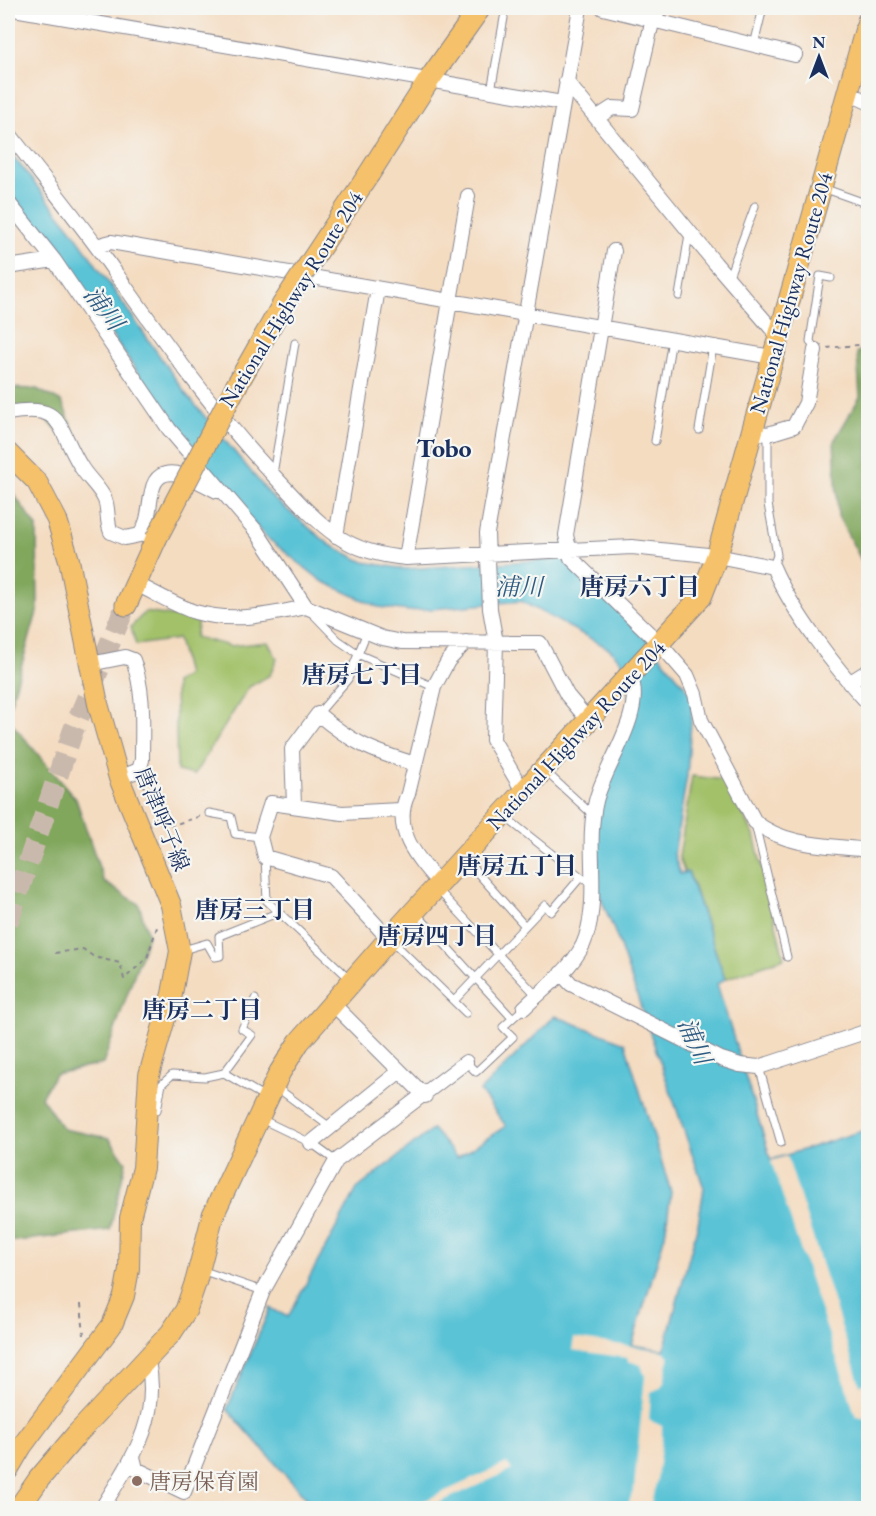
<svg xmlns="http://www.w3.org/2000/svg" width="876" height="1516" viewBox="0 0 876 1516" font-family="'EB Garamond','Noto Serif JP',serif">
<rect width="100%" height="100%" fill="#f6f6f2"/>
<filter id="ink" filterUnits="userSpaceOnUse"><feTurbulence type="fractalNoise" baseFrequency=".0167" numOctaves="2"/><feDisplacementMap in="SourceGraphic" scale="12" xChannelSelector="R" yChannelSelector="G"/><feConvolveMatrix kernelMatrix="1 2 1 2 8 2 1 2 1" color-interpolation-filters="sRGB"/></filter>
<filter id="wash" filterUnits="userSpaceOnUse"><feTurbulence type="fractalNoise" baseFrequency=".008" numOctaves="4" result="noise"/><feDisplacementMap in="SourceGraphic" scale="24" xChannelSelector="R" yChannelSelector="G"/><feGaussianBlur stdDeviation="1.35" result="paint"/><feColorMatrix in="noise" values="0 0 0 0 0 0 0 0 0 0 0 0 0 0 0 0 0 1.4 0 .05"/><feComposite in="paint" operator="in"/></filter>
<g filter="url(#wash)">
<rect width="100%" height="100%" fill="#f4dcc1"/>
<path fill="#a2c169" stroke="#5e7864" stroke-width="1.5" d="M145,612L198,620L195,637L230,646L268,642L277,659L270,675L249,687L194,775L177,771L175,683L187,675L178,639L136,645L131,627Z
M692,776L725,780L754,835L784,958L725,979L689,873L685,874L679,857Z"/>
<path fill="#81a75d" stroke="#4e6b5e" stroke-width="1.5" d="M868,348V573L838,516L834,441L860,397L857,352Z
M8,388L37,389L62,402L75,434L62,435L42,415L8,412Z
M8,486L37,527L38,609L8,712Z
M8,719L76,799L104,882L139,904L148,935L103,1064L55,1074L41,1097L63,1129L109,1138L126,1162L110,1230L8,1242Z"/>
<path fill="#5ac3d6" stroke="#3a799a" stroke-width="1.5" d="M8,150L72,230L186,394L273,498L330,545L364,562L405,569L564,559L645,637L693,696L687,776L674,854L680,874L688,872L725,979L717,984L771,1160L868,1129V1508H315L227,1409L270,1308L288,1317L357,1189L433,1129L457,1158L506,1126L480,1091L555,1016L625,1043L671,1192L665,1235L632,1345L664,1350L698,1224L704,1188L616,935L598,891L597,801L632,720L628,669L610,649L521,601L409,611L378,607L322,581L266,537L210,477L57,256L8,191Z"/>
<path fill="#f4dcc1" d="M787,1156L860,1385L868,1383V1419L856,1417L771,1161Z
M574,1338L664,1351L669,1358L664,1382L660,1388L651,1392L649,1420L662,1426V1438L657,1479L650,1508H627L634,1488L645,1376L641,1365L628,1361V1358L572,1350Z
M507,1463L512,1470L427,1508H378L415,1505Z"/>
</g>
<g filter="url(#ink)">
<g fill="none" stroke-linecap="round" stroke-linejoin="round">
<path stroke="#c9b9ad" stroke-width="21" stroke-dasharray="21 10" stroke-linecap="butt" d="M8,922L73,731L126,605"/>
<defs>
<path id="service" d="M754,45L763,8
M491,91L504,18
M823,188L868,204
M728,279L755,206
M679,296L689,234
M815,350L810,341L820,276L831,278
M699,430L713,346
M768,434V504L777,555L773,567
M655,441L672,339
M273,474L295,343
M312,613L338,640L360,655L434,687
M318,714L348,679L367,632
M545,771L594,816
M209,813L231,817L235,834L260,837
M504,816L585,880
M755,824L787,957
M265,857L267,901L351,980
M465,859L525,926
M440,889L441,893L537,996
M416,913L512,1018
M391,940L466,1013
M183,950L207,943L215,957L220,956L219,936L277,913
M255,999L242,1029L252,1035L224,1073L265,1097
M454,1001L545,905L551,912L580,878
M466,1062L476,1072L513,1037L503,1027L524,1008
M759,1067L781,1143
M276,1087L330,1127
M149,1112L157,1110L162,1084L172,1075L205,1077L224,1073
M261,1119L311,1143L336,1161
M201,1270L263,1291"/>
<path id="minor" d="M8,8L562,103
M603,8L795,55
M566,81L715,263L778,336
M848,93L868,102
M598,117L612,108L632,109L651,27L659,8
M8,132C40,174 74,215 105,258C159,334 211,409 275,477C294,497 314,520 337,536C358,550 381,556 406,558L632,547L717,556L773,567C792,611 835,668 868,703
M8,202L54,260L169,429L257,532L306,607C269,615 233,623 195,612C175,605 155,593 136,584
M96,246L111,242L772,357
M614,251L566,535L571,558L660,644L687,675L695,694L701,720L755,822C787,847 829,845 868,850
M8,267L54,260
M8,413C64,403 56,425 80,465C86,477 100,487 105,500C109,510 106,521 111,532L125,538L140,535C150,520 148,508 152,491C159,456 199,482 217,491
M751,432L768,434L794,426L806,403L815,350
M336,536L378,289
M406,558L468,196
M306,607L382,638L402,642L540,643L567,695L589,721
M90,664L125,657L133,660C145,693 142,726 142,760L139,770L119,778
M849,683L868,671
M523,791L493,740L496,643L490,609L487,533L580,8
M294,805L292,749L318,714C352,743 372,751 415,764
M439,883C417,858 391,829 408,794L434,687L448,661L466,642
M389,939L331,876L265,857L260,837L271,803L342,813L400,810
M561,973L571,984L721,1059L740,1065L759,1067L868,1031
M333,1004L425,1096
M524,1008C545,987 577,966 586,937C600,893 585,845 596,801C604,766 647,711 630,676
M311,1143L400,1071
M133,1457L136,1469L184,1492L263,1291L336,1161L466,1062
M102,1508C131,1460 161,1421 148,1361"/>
<path id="primary" d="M8,453L37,482L57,520L69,560L98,704L119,778L171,905L180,951L172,994L149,1075L143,1168L130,1218L129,1269L124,1296L112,1325L22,1446L8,1470"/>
<path id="trunk" d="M369,174L429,80L480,8
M126,605L156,539
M19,1508L39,1479L77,1434L171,1333L186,1310L196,1281L213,1215L280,1072L299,1042L389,939L701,597L717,556L868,21"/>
</defs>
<use href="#service" stroke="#888690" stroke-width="9"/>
<use href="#minor" stroke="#888690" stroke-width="16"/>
<use href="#primary" stroke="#888690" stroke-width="22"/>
<use href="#trunk" stroke="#888690" stroke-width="23"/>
<path stroke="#888690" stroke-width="2" stroke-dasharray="4.5 4.5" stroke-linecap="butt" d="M827,348L868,344
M143,783L157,822L173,825L201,816
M55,953L83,949L94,957L120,963L124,979L147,958L158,924
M81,1304L84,1335"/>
<use href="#service" stroke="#fff" stroke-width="7"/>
<use href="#minor" stroke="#fff" stroke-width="14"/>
<use href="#primary" stroke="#f5c16b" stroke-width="20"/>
<use href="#trunk" stroke="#f5c16b" stroke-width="21"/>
<defs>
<path id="trunk-bridge" d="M156,539L234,390L283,304L369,174"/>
</defs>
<use href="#trunk-bridge" stroke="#888690" stroke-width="23" stroke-linecap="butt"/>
<use href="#trunk-bridge" stroke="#f5c16b" stroke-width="21"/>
</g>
</g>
<circle fill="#8d6e63" stroke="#f6f6f2" stroke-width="2" cx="137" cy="1481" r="6"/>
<g text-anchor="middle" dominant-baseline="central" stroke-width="4.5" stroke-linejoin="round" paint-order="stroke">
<g font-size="22" fill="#1b2f5e" stroke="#f6f6f2">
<text transform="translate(791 293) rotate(-74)">National Highway Route 204</text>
<text transform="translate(291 299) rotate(-58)">National Highway Route 204</text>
<text transform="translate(576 735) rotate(-47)">National Highway Route 204</text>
<text transform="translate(162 819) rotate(68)">唐津呼子線</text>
</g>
<g font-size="22" fill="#785e54" stroke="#f6f6f2" text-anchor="start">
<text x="149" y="1481">唐房保育園</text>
</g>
<g font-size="24" font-style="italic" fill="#2e5b82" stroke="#f6f6f2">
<text transform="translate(104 308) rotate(53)">浦川</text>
<text x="519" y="586">浦川</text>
<text transform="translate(695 1041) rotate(66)">浦川</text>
</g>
<g font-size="24" font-weight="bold" fill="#1b2f5e" stroke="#f6f6f2">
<text x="640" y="586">唐房六丁目</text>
<text x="362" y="674">唐房七丁目</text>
<text x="517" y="865">唐房五丁目</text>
<text x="255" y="909">唐房三丁目</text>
<text x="437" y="935">唐房四丁目</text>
<text x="202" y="1009">唐房二丁目</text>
</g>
<g font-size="26" font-weight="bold" fill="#1b2f5e" stroke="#f6f6f2">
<text x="444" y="448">Tobo</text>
</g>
</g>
<rect width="876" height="1516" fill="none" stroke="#f6f6f2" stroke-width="30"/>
<g transform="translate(819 57)" stroke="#f6f6f2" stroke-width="4.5" paint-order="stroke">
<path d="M0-4.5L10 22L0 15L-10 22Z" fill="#1b2f5e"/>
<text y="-9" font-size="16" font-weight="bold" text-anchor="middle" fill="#1b2f5e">N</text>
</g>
</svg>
